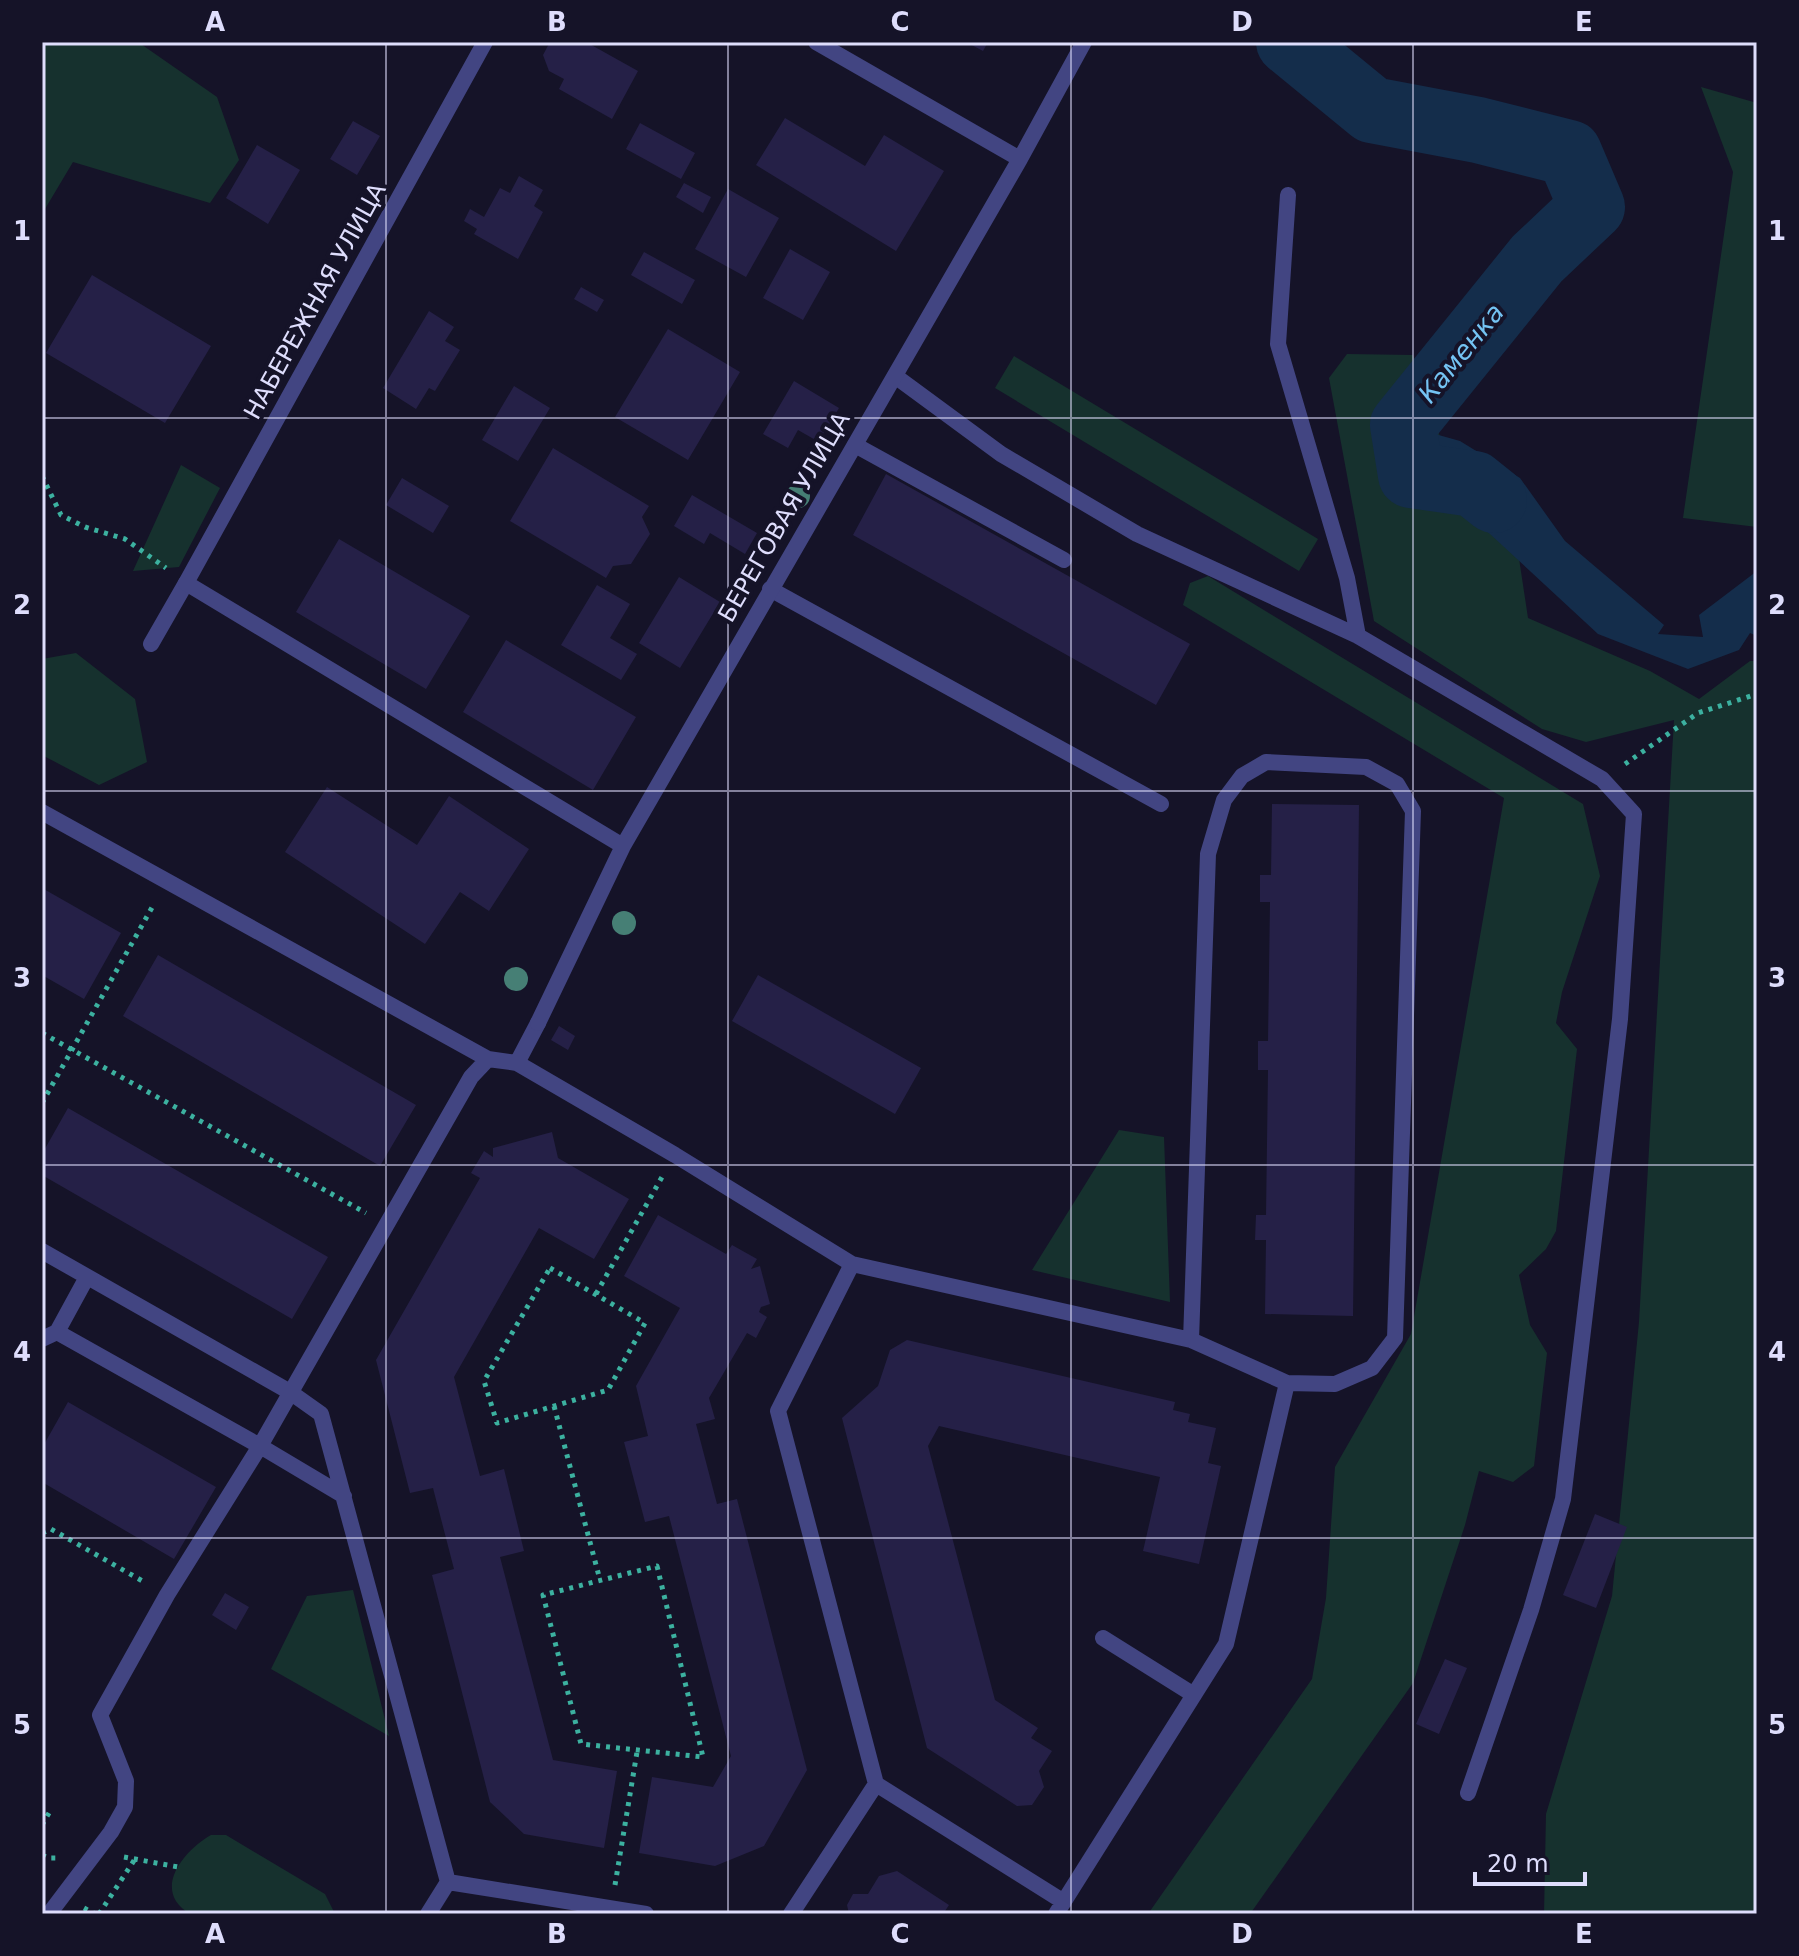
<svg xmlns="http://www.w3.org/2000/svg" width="1799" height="1956" viewBox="0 0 1799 1956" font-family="'DejaVu Sans',sans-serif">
<rect width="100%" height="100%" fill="#151328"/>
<path fill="#16312e" d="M42,42H138L217,97L239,160L210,203L73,162L42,214Z
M1701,87L1757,103V527L1683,518L1733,172Z
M1347,354L1413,355L1448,461L1515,532L1528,618L1650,671L1699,699L1750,661H1757V1914H1544L1546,1814L1612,1596L1639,1322L1674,720L1586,742L1542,729L1374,621L1329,378Z
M1014,356L1318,539L1299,571L995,388Z
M181,465L220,488L179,567L133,571Z
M1208,576L1583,804L1600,876L1562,992L1556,1023L1577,1049L1556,1231L1546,1249L1519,1275L1530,1325L1547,1353L1534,1466L1513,1482L1479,1471L1465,1525L1413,1683L1250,1914H1148L1312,1679L1326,1598L1335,1467L1411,1334L1504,798L1183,605L1190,583Z
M76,653L135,699L147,762L99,785L42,755V659Z
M1119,1130L1164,1137L1170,1302L1032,1270Z
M353,1590L389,1736L271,1669L307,1596Z
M211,1835H226L325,1894L335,1914H190C151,1891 183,1851 211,1835Z"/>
<path fill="#142d4b" d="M1403,425L1460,441L1520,478L1565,541L1664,625L1658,634L1703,637L1699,615L1757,571V636L1750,633L1739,650L1688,669L1598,634L1490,534L1411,475Z"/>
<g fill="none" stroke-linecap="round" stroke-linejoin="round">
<path stroke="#142d4b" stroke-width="66" d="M1289,42L1372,110L1478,130L1569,153L1592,207L1537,259L1403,425L1411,475L1474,484L1494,500"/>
</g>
<path fill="#252047" d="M550,42H586L638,71L612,119L559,89L564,79L549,71L543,55Z
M966,42H988L983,51Z
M785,118L865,166L884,135L944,171L896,251L756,165Z
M353,121L380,136L357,175L330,159Z
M640,123L695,153L681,179L626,149Z
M257,145L300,170L268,224L226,198Z
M519,176L543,190L534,206L543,212L518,259L474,234L477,229L464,221L470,209L484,217L500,188L510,193Z
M684,183L711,197L703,213L676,197Z
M728,189L779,218L746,277L695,249Z
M790,249L830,272L803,320L763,298Z
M644,252L695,280L682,304L631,275Z
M92,275L211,346L165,423L46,353Z
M581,287L604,300L597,312L574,299Z
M429,311L454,327L445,341L460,350L435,391L429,388L416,409L383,388Z
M668,329L740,372L688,460L615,417Z
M794,381L839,408L819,442L798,430L788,448L763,434Z
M514,386L550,408L518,461L482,440Z
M553,448L649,506L642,517L650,534L631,564L613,566L606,578L510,521Z
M886,474L1190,644L1156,705L853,535Z
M402,478L449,506L433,533L386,505Z
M692,495L757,533L745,554L710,533L704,544L674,526Z
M339,539L470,616L426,689L296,612Z
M679,577L720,602L680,668L639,643Z
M597,585L630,604L610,638L637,654L621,680L561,645Z
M506,640L636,717L593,790L463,712Z
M327,787L417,845L449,796L529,849L489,911L460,892L425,944L285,852Z
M1272,804L1359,805L1353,1316L1265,1314L1266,1240H1255L1256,1215H1266L1268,1070H1258V1041H1268L1270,902H1260V875H1271Z
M42,888L121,933L84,999L42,975Z
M158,955L416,1105L380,1166L123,1016Z
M758,975L921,1068L895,1114L732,1021Z
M559,1026L575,1036L568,1050L551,1040Z
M68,1108L328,1257L292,1319L42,1175V1154Z
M552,1132L558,1158L629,1199L594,1259L539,1228L454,1377L480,1476L504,1469L524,1551L500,1557L553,1760L617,1771L604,1848L524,1834L490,1802L432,1575L454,1569L433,1488L410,1493L376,1360L480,1178L471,1173L484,1151L493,1157V1148Z
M658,1215L726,1254L732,1245L757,1259L751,1269L760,1266L770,1304L761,1307L759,1312L767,1317L756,1338L747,1333L709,1398L715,1419L696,1424L717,1504L737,1499L807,1770L764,1846L715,1866L639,1853L652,1777L713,1787L731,1756L669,1516L645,1522L624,1442L648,1436L636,1386L680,1308L624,1276Z
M907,1340L1175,1402L1173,1410L1190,1414L1188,1422L1216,1428L1208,1463L1221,1466L1199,1564L1143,1551L1160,1477L939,1426L928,1446L995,1700L1038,1728L1031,1738L1052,1751L1039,1771L1044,1787L1032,1805L1017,1806L927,1748L842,1418L878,1386L890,1350Z
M68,1402L216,1487L174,1559L42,1482V1448Z
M1595,1514L1627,1527L1596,1608L1563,1595Z
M225,1593L249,1607L236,1630L212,1615Z
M1445,1659L1467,1668L1439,1734L1416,1724Z
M897,1871L949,1905L943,1914H849L847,1905L853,1894H868L879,1876Z"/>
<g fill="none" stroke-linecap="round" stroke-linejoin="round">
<path stroke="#3cb1a0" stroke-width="5" stroke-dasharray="4 6" stroke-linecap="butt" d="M42,476L61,515L85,527L125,539L166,568
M1625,764L1698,713L1757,694
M42,1033L366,1213
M42,1103L154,904
M550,1268L645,1323L608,1390L497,1423L484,1381Z
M596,1294L662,1177
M554,1406L600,1580
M42,1533L51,1529L146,1583
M657,1566L703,1757L581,1744L543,1595Z
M42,1825L49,1813
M42,1855L48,1858H58
M124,1857L178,1867
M615,1885L637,1752
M84,1908L95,1914
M99,1914L135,1859"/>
<path stroke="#424582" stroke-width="16" d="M1288,195L1278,344L1347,578L1358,636
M895,376L1001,454L1137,534L1358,636L1602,779L1634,814L1620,1019L1563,1499L1531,1610L1468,1793
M855,445L1064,560
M770,589L1161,804
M151,644L186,583
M42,812L488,1059
M517,1063L538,1023
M42,1251L290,1392L321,1414L448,1882L428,1914
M852,1264L778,1411L876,1784L1064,1902
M57,1332L87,1277
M42,1339L57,1332L260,1446L471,1077L488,1059L517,1063L675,1155L852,1264L1191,1340L1287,1383L1226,1644L1056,1914
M1191,1340L1208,854L1224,800L1242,776L1266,762L1366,767L1397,784L1413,811L1395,1338L1372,1368L1335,1384L1287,1383
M1103,1638L1194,1695
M448,1882L646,1914
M49,1914L111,1832L125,1807L126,1781L100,1715L167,1595L260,1446L344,1496
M791,1914L876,1784"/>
<path stroke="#424582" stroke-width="16" d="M485,42L186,583L623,846
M816,42L1020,159
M538,1023L623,846L1020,159L1084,42"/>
</g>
<g fill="#467f75">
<circle cx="798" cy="496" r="12"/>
<circle cx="624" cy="923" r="12"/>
<circle cx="516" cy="979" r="12"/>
</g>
<path fill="none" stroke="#deddfc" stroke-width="2" stroke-opacity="0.55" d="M386,42V1914M728,42V1914M1071,42V1914M1413,42V1914M42,418H1757M42,791H1757M42,1165H1757M42,1538H1757"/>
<g text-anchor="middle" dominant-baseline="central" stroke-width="8" stroke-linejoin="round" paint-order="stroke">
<g font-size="24" fill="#deddfc" stroke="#151328">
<text transform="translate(315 301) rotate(-61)">НАБЕРЕЖНАЯ УЛИЦА</text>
<text transform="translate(784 517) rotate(-60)">БЕРЕГОВАЯ УЛИЦА</text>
</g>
<g font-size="26" font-style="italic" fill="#74c3f3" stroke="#151328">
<text transform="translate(1461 353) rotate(-51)">Каменка</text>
</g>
</g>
<rect width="1799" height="1956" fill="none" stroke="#151328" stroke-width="88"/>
<path d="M1475 1872v12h110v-12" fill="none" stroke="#deddfc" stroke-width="4"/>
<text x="1487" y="1872" font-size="24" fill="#deddfc" stroke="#151328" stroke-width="6" paint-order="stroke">20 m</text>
<rect x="44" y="44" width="1711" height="1868" fill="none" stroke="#deddfc" stroke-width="3"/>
<g font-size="26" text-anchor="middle" font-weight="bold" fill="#deddfc">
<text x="215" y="31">A</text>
<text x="557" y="31">B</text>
<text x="900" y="31">C</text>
<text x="1242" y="31">D</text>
<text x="1584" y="31">E</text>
<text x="22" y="240">1</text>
<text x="1777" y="240">1</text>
<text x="22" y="614">2</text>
<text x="1777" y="614">2</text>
<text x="22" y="987">3</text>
<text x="1777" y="987">3</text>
<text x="22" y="1361">4</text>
<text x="1777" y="1361">4</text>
<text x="22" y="1734">5</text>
<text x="1777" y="1734">5</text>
<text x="215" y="1943">A</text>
<text x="557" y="1943">B</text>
<text x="900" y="1943">C</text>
<text x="1242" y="1943">D</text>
<text x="1584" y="1943">E</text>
</g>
</svg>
